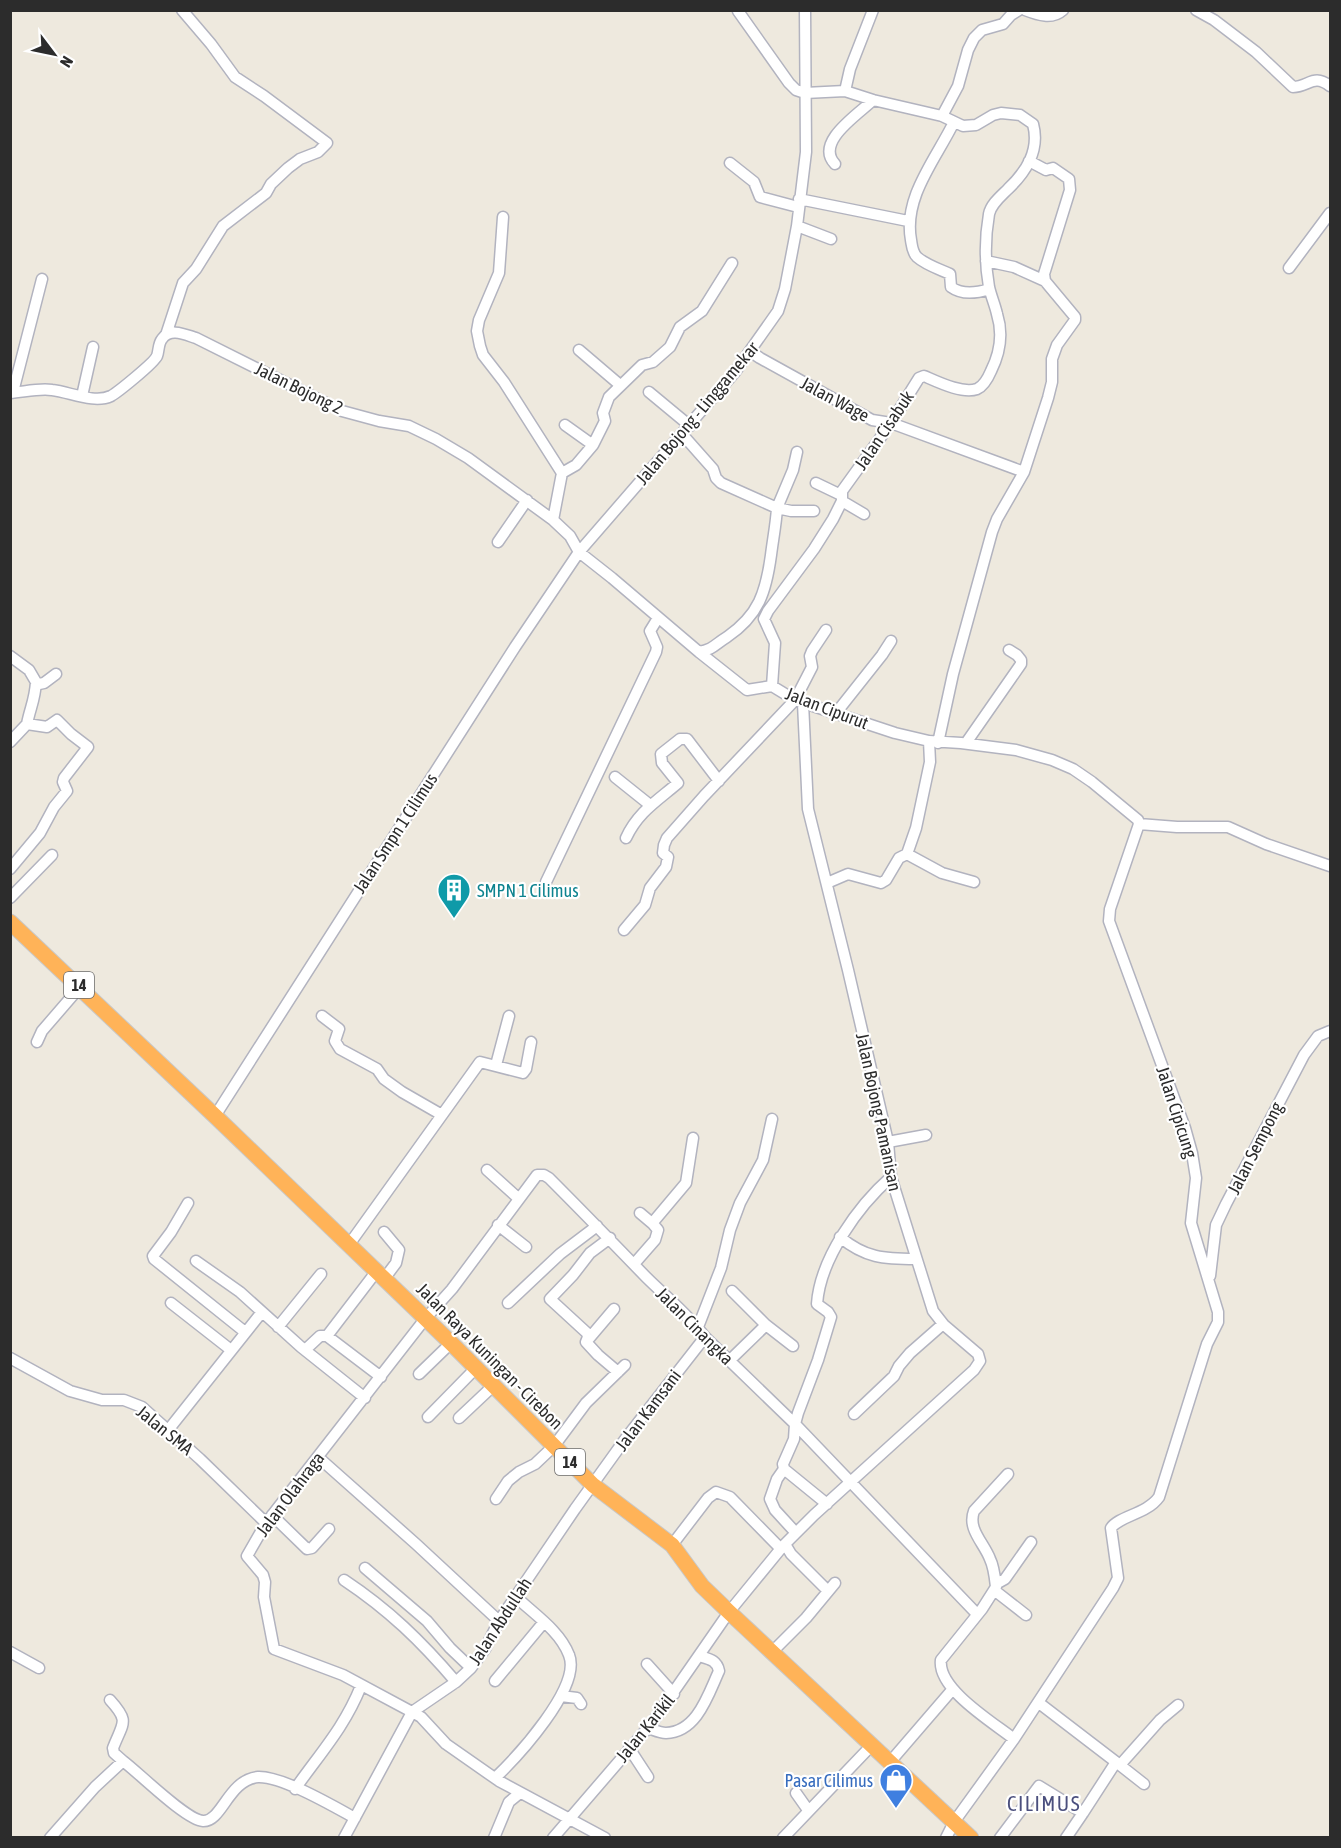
<svg xmlns="http://www.w3.org/2000/svg" width="1341" height="1848" viewBox="0 0 1341 1848" font-family="'Asap Condensed',sans-serif">
<rect width="100%" height="100%" fill="#eee9de"/>
<g fill="none" stroke-linecap="round" stroke-linejoin="round">
<defs>
<path id="minor" d="M1025,10C1038,15 1052,20 1063,10
M1196,10L1214,20L1256,52L1293,87C1309,87 1313,73 1330,86
M738,11L789,83L796,90L805,93L845,91L873,100L942,116L963,126L976,125L993,115L1001,113L1020,115L1033,124C1040,150 1027,171 1008,189C1001,196 991,204 989,214C985,237 985,264 989,287C991,296 995,305 997,314C1003,333 1000,353 991,371C988,378 984,386 977,389C962,394 938,382 924,376L919,378L891,423L842,491V501L833,519L814,549L768,611L764,619L775,643L772,686
M845,91L850,69L873,10
M942,116L958,86L968,50L974,38L982,30L1003,24L1011,15L1019,10
M954,122C936,159 903,197 911,240C912,246 912,252 917,257C926,265 939,269 950,274L951,287C962,295 977,293 989,289
M730,163L754,182L760,197L798,207
M835,164C814,142 859,114 873,100
M799,199L908,221
M503,217L499,273L479,320L477,331L480,346L483,355L504,382L562,473
M797,226L831,239
M986,261L1014,267L1045,281
M1289,268L1330,213
M166,335L183,283L196,269L223,226L266,193L271,184L288,168L300,159L318,152L327,143L264,96L235,77L211,44L182,10
M579,350L620,385
M751,352L760,358L872,420L891,423L1024,472
M13,392L42,279
M649,392L690,426
M10,393C24,392 39,388 52,390C70,392 94,404 111,396C118,392 154,363 157,356C159,351 158,344 162,339C170,327 186,335 196,338L342,411L379,421L409,426L436,439L468,458L553,520L570,536L579,552L612,578L699,652L747,690L772,686L795,700L895,733L929,741L961,743L1016,750L1052,760L1073,769L1092,782L1138,820L1139,824L1110,909L1109,921L1185,1128L1192,1153L1196,1178L1191,1223L1218,1312V1322L1207,1344L1159,1497C1147,1514 1119,1516 1111,1528L1118,1578L1113,1588L1014,1739L954,1822L946,1838
M82,396L93,347
M682,434L713,469L716,478L721,483L777,508C776,524 773,539 771,555C766,592 759,615 727,637C714,645 714,649 699,652
M593,445L605,421L603,413L609,397L642,365L653,362L670,347L680,327L702,311L732,263
M797,452L793,470L777,508L791,511H814
M816,483L841,495
M842,501L864,514
M553,520L562,473L576,465L593,445L565,425
M498,542L527,500
M10,656L29,670L36,682L39,684L44,683L56,674
M836,713L882,655L891,641
M27,724C30,708 35,700 36,682
M10,742L27,724L47,727L57,720L71,734L88,747L64,778L63,782L67,791L54,807L40,833L10,869
M938,743L953,674L992,532L997,519L1024,472L1048,398L1052,382V359L1057,345L1075,320V317L1045,281L1044,274L1070,190L1069,179L1053,168L1046,170L1029,161
M966,743L1021,664V660L1017,655L1009,650
M615,777L650,805
M1139,824L1177,827H1228L1266,844L1330,866
M626,838C638,812 657,801 678,783L662,763L661,754L680,739H687L719,781
M907,854L942,873L974,882
M546,882L656,652L657,647L650,631L658,618
M827,883L848,874L881,883L886,880L899,858L907,854L916,828L930,762L929,741
M10,898L52,855
M624,930L645,905L650,888L666,867L668,857L663,853L664,845L667,838L704,796L795,700L812,667L810,656L812,651L826,630
M322,1016L339,1029L335,1041L340,1049L377,1069L384,1079L402,1092L442,1115L480,1062L523,1073L526,1069L531,1042
M37,1042L42,1031L80,987
M496,1065L509,1016
M215,1116L515,647L579,552L735,372L778,311L785,289L797,226L806,152L805,10
M888,1142L926,1135
M487,1170L518,1198
M188,1203L171,1232L153,1256L154,1259L245,1332
M640,1213L653,1224
M498,1225L526,1247
M384,1232L399,1250L396,1263L384,1279
M840,1237C865,1258 884,1259 916,1259
M610,1238L590,1253L573,1275L550,1299L587,1333L588,1337L586,1342L598,1355L618,1372
M348,1246L442,1115
M196,1261L240,1292L301,1347L365,1398
M634,1264L655,1240L658,1230L653,1224L654,1221L686,1183L693,1138
M1210,1276L1216,1225L1226,1204L1304,1055L1318,1036L1330,1031
M732,1291L766,1325L793,1346
M171,1303L231,1350
M508,1303L560,1254L597,1226
M278,1327L321,1274
M698,1327L721,1268L730,1230L740,1203L763,1160L772,1119
M327,1336L376,1272
M586,1342L614,1309
M305,1350L320,1336H327L381,1377
M10,1358L70,1391L102,1400H124L142,1407L200,1459L266,1523
M730,1360L766,1325
M419,1374L451,1343
M854,1414L894,1376L899,1366L910,1353L943,1324
M428,1417L476,1368
M459,1418L493,1386
M169,1429L262,1312
M318,1457L416,1544L499,1621
M784,1469L827,1504
M1008,1474L974,1511C967,1529 984,1543 990,1559C994,1567 995,1578 996,1587L982,1609L941,1660C937,1689 994,1723 1014,1739
M496,1499L508,1481L519,1472L535,1464L554,1446L586,1403L625,1365
M272,1515L307,1549L312,1548L329,1529
M796,1533L775,1510L770,1499L777,1479L784,1469L783,1464L794,1439L795,1424L798,1413L818,1360L831,1317L828,1312L817,1304C820,1259 858,1206 891,1177
M785,1544L791,1554L828,1591
M672,1545L708,1498L716,1492L730,1497L781,1549
M365,1568L427,1621L450,1648L471,1668
M344,1580C389,1610 421,1641 456,1682
M996,1584L1005,1579L1031,1542
M994,1590L1026,1615
M10,1652L39,1668
M771,1653L806,1618L835,1583
M647,1664L674,1694
M495,1681L544,1622
M561,1696L577,1698L581,1704
M110,1700C130,1722 123,1722 113,1748L114,1753L123,1761
M1039,1703L1116,1762L1083,1813
M648,1728C654,1730 660,1733 666,1733C697,1732 708,1695 719,1671C717,1660 709,1659 699,1656
M629,1748L648,1777
M890,1762L952,1690
M1116,1762L1144,1784
M1120,1765L1160,1720L1178,1705
M495,1778C517,1757 582,1687 569,1655C560,1631 534,1614 516,1597
M295,1789C321,1752 344,1728 361,1686
M796,1793L808,1810
M50,1838L95,1787L123,1761C139,1773 186,1820 203,1821C222,1822 228,1780 258,1777C282,1776 333,1806 355,1818
M344,1838L412,1712L456,1682L471,1668L485,1649L499,1621L575,1509L626,1438L705,1337
M494,1838L509,1802L520,1793
M553,1838L652,1723L729,1612L783,1546L814,1515L974,1370L980,1361L978,1354L944,1325L933,1311L891,1177L888,1142L848,970L808,809L803,703
M605,1838L499,1781L446,1744L421,1717L412,1712L343,1675L274,1649L264,1597L265,1582L263,1575L247,1556L266,1523L425,1319L452,1289L537,1175H544L549,1178C582,1211 614,1244 646,1277C666,1297 688,1314 705,1337L795,1424L977,1614
M783,1838L871,1746
M1000,1838L1039,1786L1083,1813L1066,1838"/>
<path id="highway" d="M10,922L215,1116L451,1343L593,1485L672,1545L702,1586L729,1612L971,1838"/>
</defs>
<use href="#minor" stroke="#b2b3bf" stroke-width="13"/>
<use href="#highway" stroke="#c8c8c8" stroke-width="17"/>
<use href="#minor" stroke="#fff" stroke-width="10"/>
<use href="#highway" stroke="#ffb358" stroke-width="15"/>
</g>
<defs>
<symbol id="building-pin" viewBox="-11 -11 22 30"><path d="M0 17L-7.5 6A9.5 9.5 0 1 1 7.5 6Z" fill="#0f9aa8" stroke="#fff"/><path d="M-4-6H4V6H1V3H-1V6H-4ZM-2.5-4.3h1.7v1.8h-1.7ZM.8-4.3h1.7v1.8H.8ZM-2.5-1h1.7V.8h-1.7ZM.8-1h1.7V.8H.8Z" fill="#fff"/></symbol>
<symbol id="shop-pin" viewBox="-11 -11 22 30"><path d="M0 17L-7.5 6A9.5 9.5 0 1 1 7.5 6Z" fill="#3f7fe0" stroke="#fff"/><path d="M-5-2.5h2.3a2.7 3.5 0 0 1 5.4 0H5L5.5 6h-11ZM-1.5-2.5h3a1.5 2.3 0 0 0-3 0Z" fill="#fff"/></symbol>
</defs>
<g fill-rule="evenodd">
<use href="#building-pin" x="435" y="871" width="38" height="52"/>
<use href="#shop-pin" x="877" y="1761" width="38" height="52"/>
</g>
<g text-anchor="middle" dominant-baseline="central" stroke-width="4.5" stroke-linejoin="round" paint-order="stroke">
<g fill="#fff" stroke="#6b6b6b" stroke-width="1.5">
<rect x="64" y="972" width="30" height="26" rx="4.5"/>
<rect x="555" y="1449" width="30" height="26" rx="4.5"/>
</g>
<g font-size="16" font-weight="bold" fill="#2c2c2c">
<text x="79" y="985">14</text>
<text x="570" y="1462">14</text>
</g>
<g font-size="18" fill="#2c2c2c" stroke="#fff">
<text transform="translate(299 388) rotate(26)">Jalan Bojong 2</text>
<text transform="translate(835 399) rotate(28)">Jalan Wage</text>
<text transform="translate(697 413) rotate(-50)">Jalan Bojong - Linggamekar</text>
<text transform="translate(884 430) rotate(-56)">Jalan Cisabuk</text>
<text transform="translate(827 708) rotate(21)">Jalan Cipurut</text>
<text transform="translate(395 833) rotate(-57)">Jalan Smpn 1 Cilimus</text>
<text transform="translate(879 1112) rotate(78)">Jalan Bojong Pamanisan</text>
<text transform="translate(1177 1112) rotate(72)">Jalan Cipicung</text>
<text transform="translate(1255 1148) rotate(-63)">Jalan Sempong</text>
<text transform="translate(695 1326) rotate(45)">Jalan Cinangka</text>
<text transform="translate(490 1356) rotate(45)">Jalan Raya Kuningan - Cirebon</text>
<text transform="translate(648 1410) rotate(-53)">Jalan Kamsani</text>
<text transform="translate(165 1430) rotate(39)">Jalan SMA</text>
<text transform="translate(290 1494) rotate(-53)">Jalan Olahraga</text>
<text transform="translate(500 1621) rotate(-57)">Jalan Abdullah</text>
<text transform="translate(645 1728) rotate(-51)">Jalan Karikil</text>
</g>
<g font-size="18" fill="#0d838f" stroke="#fff" text-anchor="start">
<text x="477" y="890">SMPN 1 Cilimus</text>
</g>
<g font-size="18" fill="#366cbe" stroke="#fff" text-anchor="end">
<text x="873" y="1780">Pasar Cilimus</text>
</g>
<g font-size="21" letter-spacing="1.5" fill="#4b4f7d" stroke="#fff">
<text x="1044" y="1803">CILIMUS</text>
</g>
</g>
<rect width="1341" height="1848" fill="none" stroke="#2c2c2c" stroke-width="24"/>
<g transform="translate(54 54) rotate(122)" stroke="#ffffff" stroke-width="4.5" paint-order="stroke">
<path d="M0-4.5L10 22L0 15L-10 22Z" fill="#2c2c2c"/>
<text y="-9" font-size="16" font-weight="bold" text-anchor="middle" fill="#2c2c2c">N</text>
</g>
</svg>
